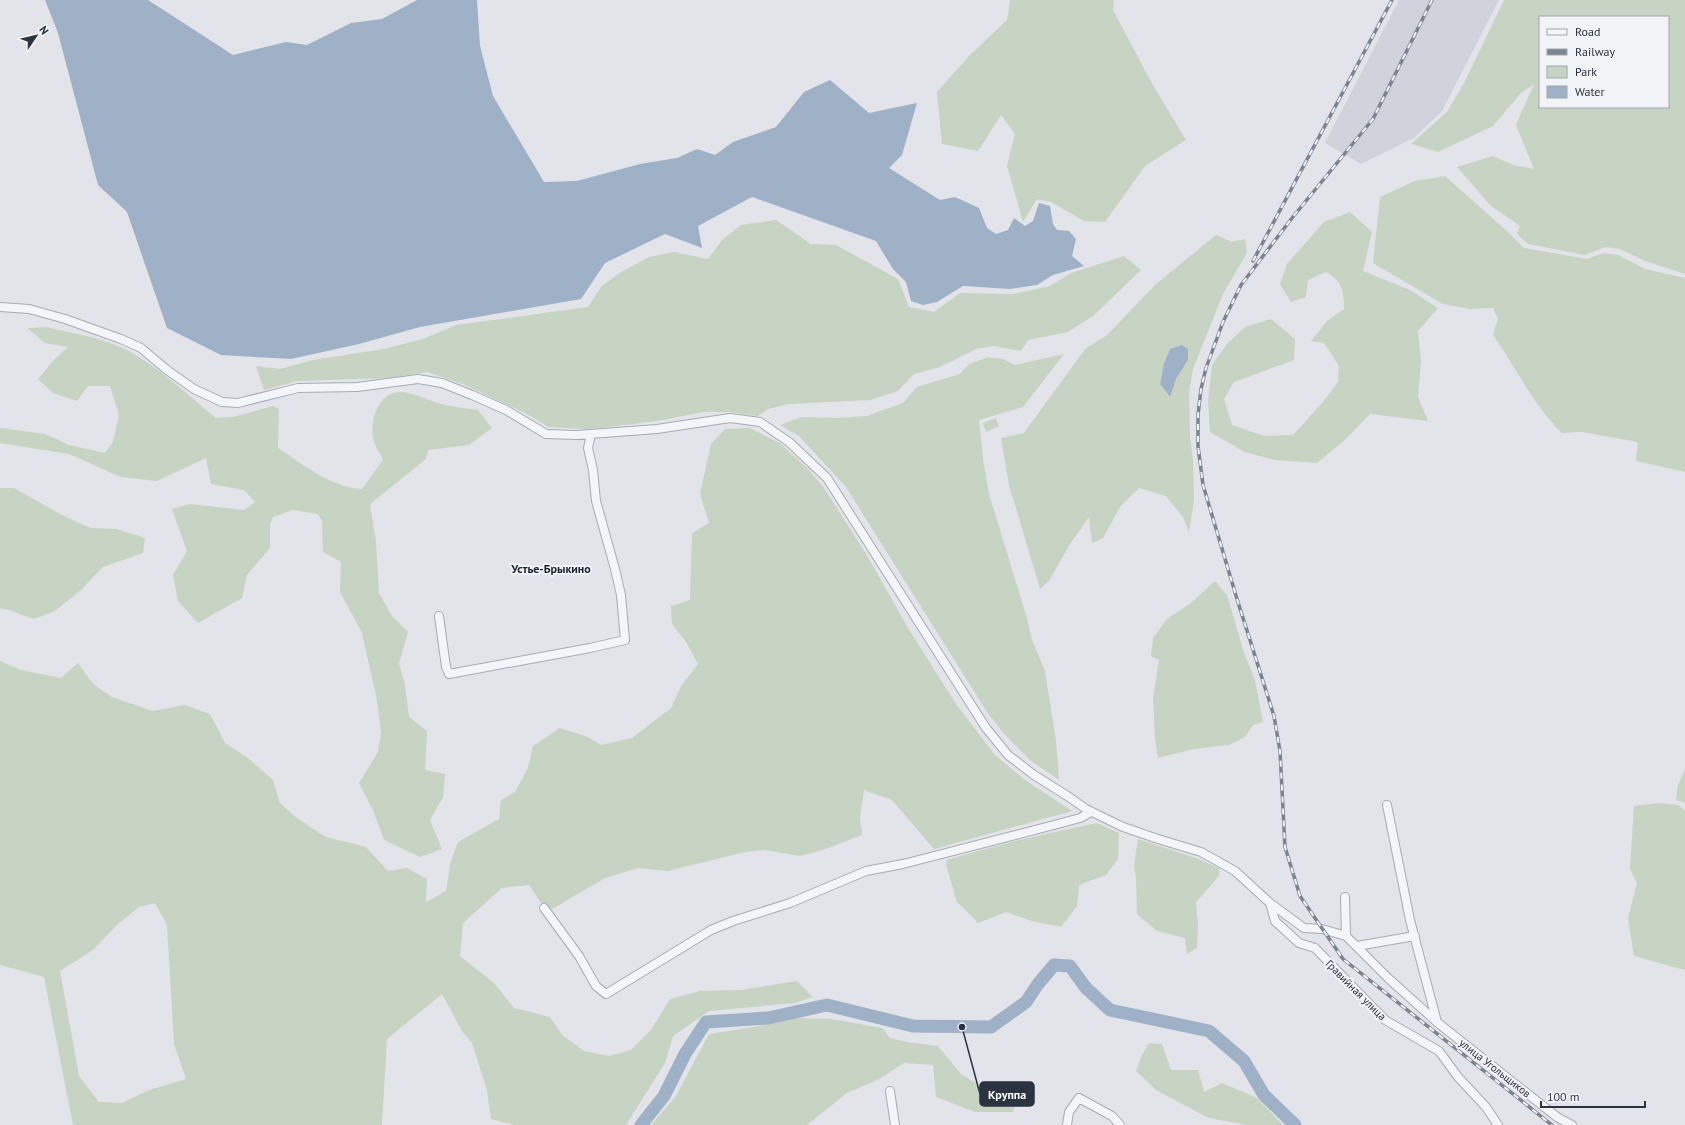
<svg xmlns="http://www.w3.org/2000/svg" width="1685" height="1125" viewBox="0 0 1685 1125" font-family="'PT Sans',sans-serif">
<rect width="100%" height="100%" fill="#e2e4e9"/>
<path fill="#d0d3db" d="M1399,0H1499L1442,111L1414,138L1361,164L1325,143Z"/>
<path fill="#c7d3c3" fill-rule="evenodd" d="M1010,0H1114L1113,10L1150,80L1186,140L1145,166L1105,222L1084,221L1051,202L1037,199L1023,222L1007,166L1015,134L1001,115L978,151L942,144L937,92L969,56L1007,20Z
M1504,0H1685V274L1645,261L1620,249L1605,247L1585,255L1528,244L1517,234L1520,226L1491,206L1457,167L1493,156L1513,165L1534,169L1516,125L1534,84L1521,93L1493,126L1438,152L1411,144L1447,112L1464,83ZM1540,17H1668V107H1540Z
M1445,176L1508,232L1524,248L1587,259L1603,253L1618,255L1645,269L1685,278V472L1636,461L1638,442L1582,432L1562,433C1533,405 1516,367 1493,335L1498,319L1493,308L1470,309L1443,304L1373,263L1380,197L1415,181Z
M1350,212L1372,232L1363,271L1410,290L1438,308L1418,331L1421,361L1418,397L1428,421L1370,414L1345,440L1317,463L1275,460L1245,452L1210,432L1208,400L1212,365L1227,344L1245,327L1271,319L1295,339L1294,360L1234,382L1224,399L1232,425L1264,436L1293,435L1323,402L1338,382L1339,366L1324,343L1311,341L1327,321L1344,309C1344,291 1342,281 1326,272L1308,280L1306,297L1291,302L1280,284L1287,264L1324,222Z
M776,220L811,244L836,245L898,279L909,307L934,312L960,293L1014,294L1050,286L1071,273L1124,256L1141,270L1093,316L1068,332L1028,340L1021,351L994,346L976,349L940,367L914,374L898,391L870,400L789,404L768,409L758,416L730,412H703L663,420L610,427L587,429L549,427L521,411L463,384L427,372L389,378L297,381L264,390L256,366L280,369L313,360L384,349L423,339L456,325L588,307L601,287L618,274L649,257L674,252L708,259L722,240L741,225Z
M1216,235L1232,242L1245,239L1247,253L1223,294L1193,369L1189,392L1190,438L1193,459L1194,500L1189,532L1183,517L1166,496L1139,488L1120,507L1103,538L1092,543L1089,517L1070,544L1049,581L1040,589L1009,485L1001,438L1024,433L1085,349L1107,335L1156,284ZM1170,349L1188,360L1176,379L1169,397L1160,384L1164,363Z
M46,327C71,333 99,337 123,348C157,365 186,394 216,418L233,417L273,406L279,409L278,448C300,463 335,489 362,489L383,460C380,453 374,445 373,437C370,419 379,390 403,392C416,394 428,400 441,404C453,407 466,408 478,410L492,428L469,445L428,450L426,459L370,504L376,542L379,593L392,616L408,632L399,663L405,685L409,717L427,731L425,770L445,774L443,797L430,820L442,849L420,857L384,840L373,810L359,783L378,752L381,732L377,700L362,633L340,592L341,562L323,552L322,521L318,514L293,510L273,517L270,525V548L247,575L242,598L198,623L178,601L173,575L187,551L172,509L190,504L244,510L255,502L244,490L211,484L206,458L157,481L121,477L69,454L0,443V429L1,428L45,434L69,445L105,453L113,442L119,415L110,386H88L77,401L53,393L38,379L53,361L68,347L45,343L27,328Z
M1064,354L1023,407L979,420L983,459L989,494L1027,618L1032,640L1045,671L1056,741L1059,780L1031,761L1005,735L987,712L846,487L799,436L780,425L801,417L837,418L867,416L903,403L917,387L960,374L969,364L988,357L1003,359L1015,365Z
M996,418L999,426L986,432L983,423Z
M750,428L781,444L809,470L824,488L865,552L908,628L956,704L995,755L1025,780L1072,811L934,849L892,800L864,790L860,817L862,835L823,850L800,856L765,850L745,852L668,871L638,868L605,878L547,912L529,885L502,888L463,923L460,956L494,983L514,1008L550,1017L562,1035L584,1051L609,1056L631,1050L651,1030L670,999L700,991L740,990L797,981L813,997L795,1003L709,1011L673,1036L665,1063L626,1125H514L491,1119L487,1090L472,1043L462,1031L442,994L387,1039L382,1125H73L44,977L0,965V661L21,670L61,678L78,663L93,684L112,697L153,711L185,705L210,714L225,743L248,758L273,780L280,803L298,819L326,837L366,847L388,871L407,868L427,879L426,902L446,891L450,864L458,842L499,819L501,800L515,792L528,768L533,746L560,728L588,737L601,745L632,738L671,708L681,686L698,664L686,642L672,624L671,606L690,600L692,533L709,523L700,494L711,444L725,429ZM155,903L167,925L174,1044L186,1079L149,1090L122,1103L99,1102L79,1076L60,971L94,949L116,926L139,907Z
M0,488H14L62,515L90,528L116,529L145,538L143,553L103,567L81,590L55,611L34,619L9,610L0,608Z
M1215,581L1227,595L1244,653L1255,680L1263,722L1253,725L1245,737L1229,745L1194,749L1158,758L1155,739L1153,698L1159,660L1151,656L1153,638L1167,619L1191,603Z
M1685,769V803L1676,800L1678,785Z
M1659,803L1678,805L1685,810V970L1634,956L1628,918L1637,883L1630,869L1634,806Z
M1097,823L1119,833L1118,859L1106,875L1079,885L1077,906L1061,927L1032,921L1006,912L978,923L957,902L946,865L947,860C996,845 1047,833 1097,823Z
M1138,839L1196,858L1219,868V876L1196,902L1198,925L1197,948L1187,954L1185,938L1157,931L1137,914L1136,878L1134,865Z
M795,1018L832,1019L882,1028L890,1038L907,1042L938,1046L961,1074L984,1088L1016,1100L1013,1112H975L936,1097L933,1065L904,1063L879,1079L847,1093L807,1125H651L676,1096L709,1034L760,1026Z
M1149,1043L1162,1044L1171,1070H1198L1204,1092L1222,1083L1257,1098L1283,1125H1247L1209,1118L1156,1090L1136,1071L1142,1055Z"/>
<path fill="#9fb1c7" d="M45,0H148L233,55L286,42L307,45L351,23L382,19L417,0H477L480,46L493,96L544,182L577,181L640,164L677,158L697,149L715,155L733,142L776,127L804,92L830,80L869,113L917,103L902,155L889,168L940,200L955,197L979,208L987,228L996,234L1008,230L1014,218L1025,226L1033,221L1039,203L1050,206L1053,224L1057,230L1069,231L1076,239L1072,256L1084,266L1053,275L1037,285L1010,289L963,286L937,302L923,305L911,301L906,282L893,269L876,241L752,197L698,226L702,248L665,234L605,263L581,299L420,327L359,344L291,359L221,355L167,328L127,212L98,185L58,33Z
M1182,345L1188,349V360L1176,379L1170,397L1160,384L1164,363L1170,349Z"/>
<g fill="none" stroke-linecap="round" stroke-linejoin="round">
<path stroke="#9fb1c7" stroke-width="13" d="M641,1125L664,1096L685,1054L706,1022L768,1018L827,1005L913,1026L991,1027L1026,1002L1038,984L1054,965L1070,966L1086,988L1110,1010L1209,1031L1244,1061L1264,1095L1295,1125"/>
<defs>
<path id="minor" d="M0,307L29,309L65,319L121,339L141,348L167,370L194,389L222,402L238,403L298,388L357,387L418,379L442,383L472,395L506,410L546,434L577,435L657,429L730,418L760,422L789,442L827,478L986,728L1008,755L1034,775L1069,797L1086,809L1123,827L1158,839L1201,852L1235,871L1270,903L1304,928L1322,929L1346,936L1388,978L1438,1023L1557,1117L1572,1125
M439,616L446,667L449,674L590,648L625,640L621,595L615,569L596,501L593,470L588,448L591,434
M1387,805L1410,920L1437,1022
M1345,897L1346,936
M1270,903L1275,921L1299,943L1315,948L1385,1020L1439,1051L1458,1077L1486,1107L1498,1125
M544,908L579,956L596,986L606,994L711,930L733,921L790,903L866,871L903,864L1054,825L1080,818L1091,812
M1357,946L1415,936
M890,1091L895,1125
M1067,1125L1069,1112L1079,1098L1112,1116L1120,1125"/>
</defs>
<use href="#minor" stroke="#a7abb3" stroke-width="10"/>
<use href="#minor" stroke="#f4f5f8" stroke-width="8"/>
<defs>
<path id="rail" d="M1432,0L1373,119L1292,218L1241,285L1223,322L1206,368L1201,389L1198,415V446L1203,485L1237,599L1274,716L1280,751L1285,847L1300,896L1343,959L1552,1125
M1253,261L1392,0"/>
</defs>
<use href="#rail" stroke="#7c8492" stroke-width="3.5"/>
<use href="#rail" stroke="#f1f3f7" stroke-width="2" stroke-dasharray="6" stroke-linecap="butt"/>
</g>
<g text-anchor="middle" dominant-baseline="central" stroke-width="4" stroke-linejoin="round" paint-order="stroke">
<g font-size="11" fill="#2b3240" stroke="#f1f3f7">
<text transform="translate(1356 990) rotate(45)">Гравийная улица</text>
<text transform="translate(1495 1068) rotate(38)">улица Угольщиков</text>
</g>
<g font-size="12" font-weight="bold" fill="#1d2331" stroke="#f1f3f7">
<text x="551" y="568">Устье-Брыкино</text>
</g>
</g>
<path fill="none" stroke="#2b3240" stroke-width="1.5" d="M962 1027L980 1094"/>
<circle fill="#2b3240" stroke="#f1f3f7" stroke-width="1.5" cx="962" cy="1027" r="4"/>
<rect fill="#2b3240" stroke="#2b3240" stroke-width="1.5" x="980" y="1082" width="54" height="24" rx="4"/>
<g font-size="12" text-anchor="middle" font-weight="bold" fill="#fff">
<text x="1007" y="1099">Круппа</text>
</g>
<rect x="1539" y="16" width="130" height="92" fill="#f1f3f7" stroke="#a2a6ae"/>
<rect x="1547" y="29" width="20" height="6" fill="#f4f5f8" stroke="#a2a6ae"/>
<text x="1575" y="36" font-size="12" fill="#2b3240">Road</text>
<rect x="1547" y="49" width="20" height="6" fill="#7c8492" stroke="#a2a6ae"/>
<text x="1575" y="56" font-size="12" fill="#2b3240">Railway</text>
<rect x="1547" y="66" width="20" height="12" fill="#c7d3c3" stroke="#a2a6ae"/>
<text x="1575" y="76" font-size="12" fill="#2b3240">Park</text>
<rect x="1547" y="86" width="20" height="12" fill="#9fb1c7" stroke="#a2a6ae"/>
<text x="1575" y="96" font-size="12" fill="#2b3240">Water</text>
<g transform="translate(36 36) rotate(55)" stroke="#f1f3f7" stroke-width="3" paint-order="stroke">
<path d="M0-3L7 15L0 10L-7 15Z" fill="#2b3240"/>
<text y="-6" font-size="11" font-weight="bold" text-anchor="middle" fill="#2b3240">N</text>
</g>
<path d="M1541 1101v6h104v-6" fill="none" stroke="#2b3240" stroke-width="2"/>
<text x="1547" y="1101" font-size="12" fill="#2b3240" stroke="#f1f3f7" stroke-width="3" paint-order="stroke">100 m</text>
</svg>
